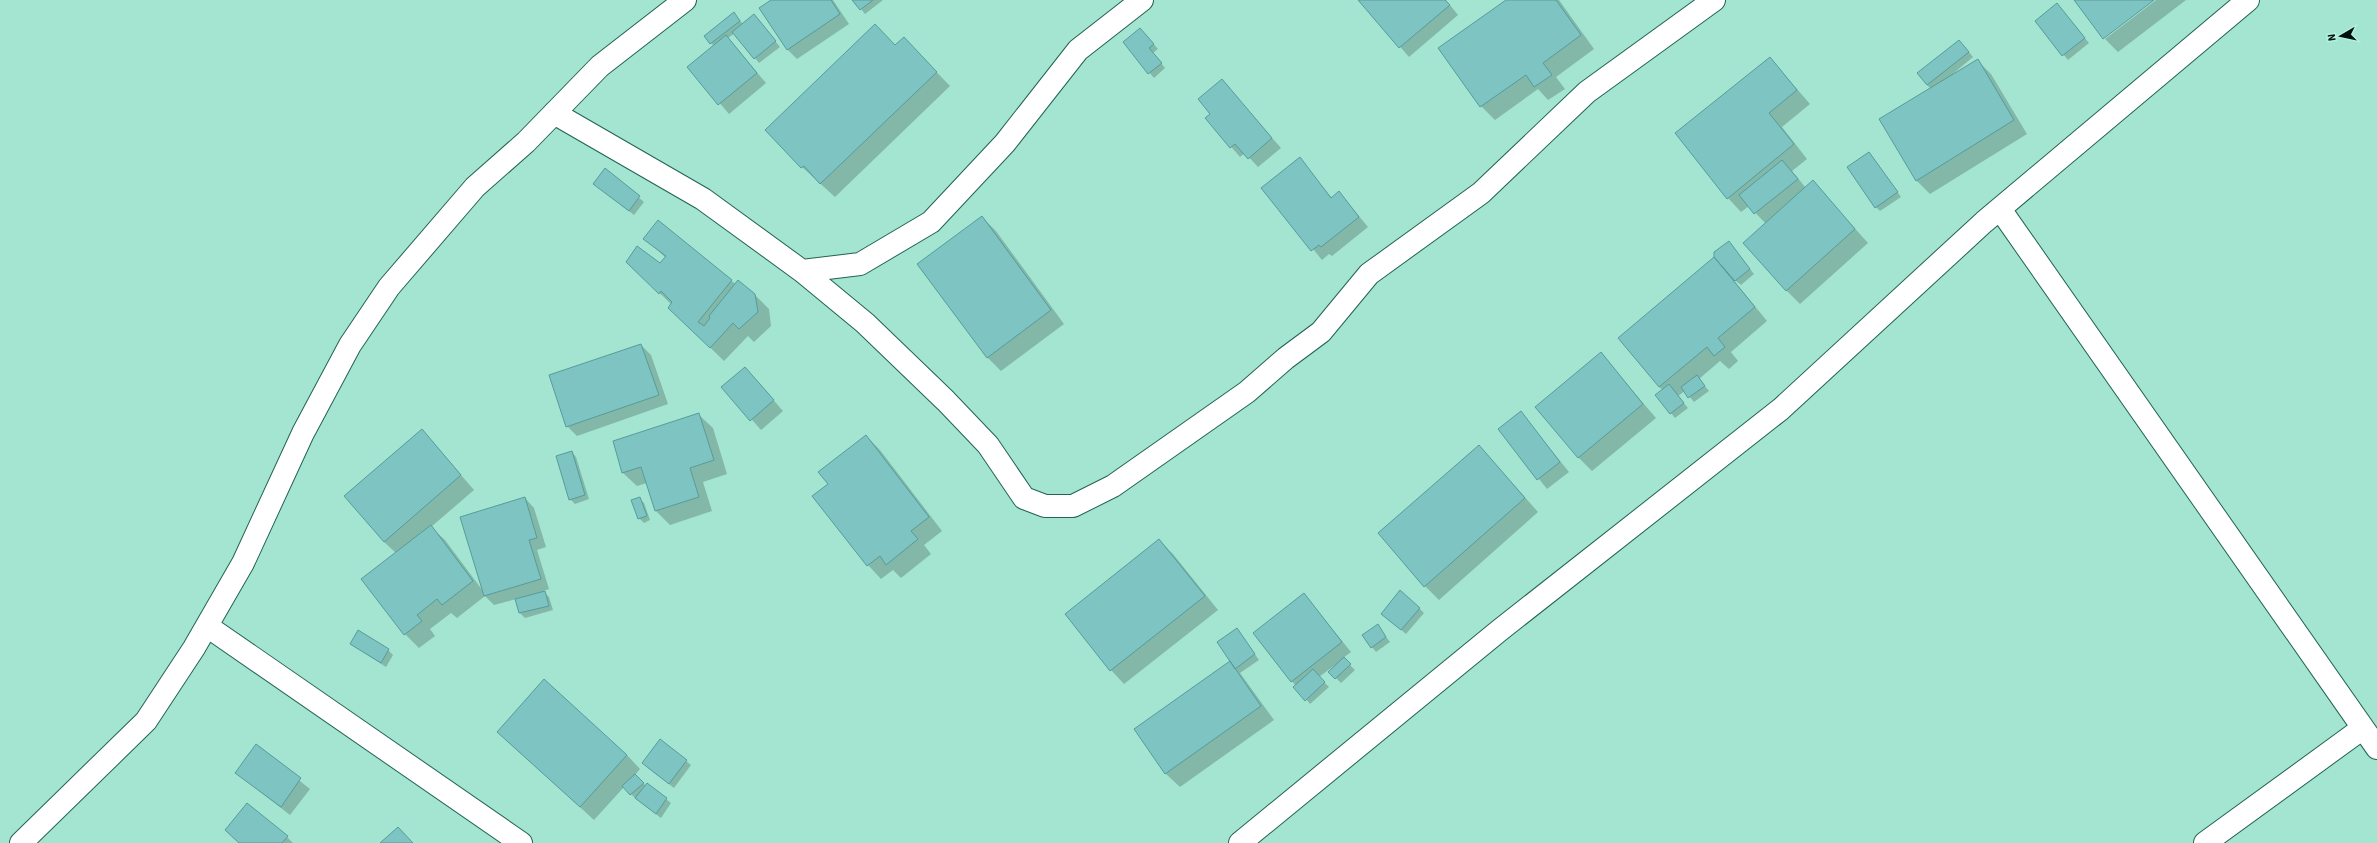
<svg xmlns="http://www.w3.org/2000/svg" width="2377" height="843" viewBox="0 0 2377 843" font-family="'Source Sans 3',sans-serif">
<rect width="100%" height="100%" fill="#a4e5d1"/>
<path fill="#0003" d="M773,0H833L849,24L797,59L788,50L760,9Z
M854,0H883L865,14Z
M1360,0H1446L1458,15L1409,57Z
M1508,0H1559L1594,49L1556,77L1565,89L1548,100L1538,89L1495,120L1481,106Z
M2156,0H2186L2118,52L2105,39Z
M2061,9L2089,43L2068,60L2036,21Z
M734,14L743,24L754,15L780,47L759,63L735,33L728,38L766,83L729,114L689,67L714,46L711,43Z
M1145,34L1158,49L1153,53L1165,68L1154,78L1124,42Z
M896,46L917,52L950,86L835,197L802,167Z
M1964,46L1973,57L1948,78L1977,60L1991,74L2027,134L1930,194L1916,180L1931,89L1927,85Z
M1770,58L1810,104L1782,127L1807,159L1792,171L1806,188L1813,182L1868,243L1800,304L1786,290L1766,224L1749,206L1741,212L1728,198Z
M1221,80L1281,148L1258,167L1245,153L1240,157L1206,118L1211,114Z
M1869,153L1901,197L1880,211L1876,207Z
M1299,159L1332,198L1339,192L1368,227L1332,256L1329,254L1322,260L1263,188Z
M605,170L644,202L634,215L599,188Z
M982,217L996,231L1064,324L1001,371L987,357Z
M645,239L731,281L755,295L769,309L771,326L754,342L748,336L724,361L683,321L672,305L641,275L660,265L666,258Z
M1733,247L1754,274L1741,285L1731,277L1767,321L1731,352L1738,361L1729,369L1720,361L1699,379L1709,391L1694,402L1685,391L1678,396L1688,408L1675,418L1671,413L1663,390L1659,387L1715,258V253Z
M641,345L651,355L668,404L577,436L567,426Z
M1601,354L1656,418L1592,471L1578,457Z
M754,378L783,411L761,430L723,387Z
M1521,413L1569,472L1547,489L1500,430Z
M699,415L713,428L727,474L703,482L712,511L670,525L656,511L647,483L637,486L623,473L614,442Z
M422,430L474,490L431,527L445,540L483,591L525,498L534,508L546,547L537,550L549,589L543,591L549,597L553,610L525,618L520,613L516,599L494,605L485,596L457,618L451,613L430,629L435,636L419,648L405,634L362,579L396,553L384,542Z
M866,436L880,450L942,531L924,545L931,554L901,578L893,570L881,579L868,565L829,484Z
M1479,446L1538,512L1439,600L1425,586Z
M572,452L576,457L589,499L575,504L570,499Z
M639,498L644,503L650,520L644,523L639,518Z
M1159,540L1173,554L1218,610L1124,684L1111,670Z
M1304,594L1351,652L1343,658L1355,670L1341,683L1330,672L1335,665L1319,677L1329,687L1310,704L1254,633Z
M1419,608L1424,613L1406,634L1387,618Z
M1377,625L1390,642L1376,652L1372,647Z
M1241,634L1259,660L1240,673L1274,720L1180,787L1166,774L1135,729L1230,663Z
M351,644L388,650L393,655L386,667Z
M498,732L627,755L640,769L635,775L646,786L647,784L671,803L661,818L636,799L624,787L594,820Z
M256,746L310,789L290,815L236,773Z
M686,761L691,765L674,788L648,768Z
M226,830L287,837L293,843H239Z"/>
<path fill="#7dc4c2" stroke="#569c9a" d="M771,0H831L840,14L787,50L759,8Z
M852,0H873L860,10Z
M1358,0H1445L1450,5L1399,48Z
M1506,0H1556L1581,35L1543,63L1552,75L1534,87L1526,75L1480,107L1438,48Z
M2074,0H2154L2103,39Z
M2057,3L2085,38L2062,56L2035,21Z
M734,12L740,21L710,44L704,36Z
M754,14L776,41L754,59L732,32Z
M875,24L895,45L904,37L937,72L820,184L804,166L801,168L765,130Z
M1140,28L1154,44L1149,48L1162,63L1148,74L1123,42Z
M726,35L757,73L718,105L687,67Z
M1959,40L1969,52L1927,85L1917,73Z
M1770,57L1797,90L1769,113L1794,144L1727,199L1675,133Z
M1978,59L2014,120L1916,181L1879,119Z
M1222,79L1272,138L1248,159L1235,144L1230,148L1205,118L1210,114L1198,99Z
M1869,152L1898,192L1875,208L1847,167Z
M1300,157L1331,198L1339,191L1359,217L1321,247L1319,245L1311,251L1261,188Z
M1782,160L1798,179L1754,214L1739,195Z
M605,168L640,196L629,211L593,184Z
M1813,180L1855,229L1786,291L1743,243Z
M982,216L1051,310L987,358L917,264Z
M658,220L732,280L698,322L704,326L710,318L709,316L738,280L755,294L758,312L739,329L733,323L710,348L668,308L672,302L661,291L659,294L626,262L637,246L660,263L666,256L643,239Z
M1729,241L1750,269L1735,281L1714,257V252Z
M1714,257L1755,307L1718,338L1725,347L1714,356L1707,347L1659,387L1618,338Z
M641,344L659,395L566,427L549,375Z
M1601,352L1643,404L1578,458L1535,407Z
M745,367L774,400L750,421L721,387Z
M1697,375L1705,386L1688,398L1681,387Z
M1669,384L1684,403L1670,414L1655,395Z
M1521,411L1560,462L1537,480L1498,429Z
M699,413L714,460L690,468L699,497L655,511L641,467L622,473L613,441Z
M422,429L461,475L384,542L344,496Z
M866,435L929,517L911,531L918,539L886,565L880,556L867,566L812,496L828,484L818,472Z
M1479,445L1525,498L1424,587L1378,533Z
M572,451L585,495L569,500L556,456Z
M525,497L537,538L529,540L541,579L484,596L460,517Z
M640,497L647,516L638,519L631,500Z
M431,525L473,581L442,605L437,599L417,615L422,621L404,635L361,579Z
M1159,539L1205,596L1110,671L1065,614Z
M1400,590L1420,608L1401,630L1381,614Z
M545,591L549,606L519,613L515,599Z
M1304,593L1342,642L1291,682L1253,633Z
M1378,624L1386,637L1371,648L1362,635Z
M1237,628L1255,654L1235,669L1217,642Z
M358,630L389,649L381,663L350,644Z
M1344,657L1351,664L1335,679L1328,672Z
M1230,661L1261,706L1165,774L1134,729Z
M1313,669L1325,682L1305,701L1293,687Z
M544,679L627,755L580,807L497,732Z
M660,739L687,760L669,784L642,763Z
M256,744L301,778L281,807L235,773Z
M635,774L644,783L630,795L622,786Z
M647,783L667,798L656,814L635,798Z
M247,803L288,836L282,843H239L225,830Z
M398,827L413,843H380Z"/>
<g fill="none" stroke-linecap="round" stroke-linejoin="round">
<defs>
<path id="minor" d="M554,113L703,199L802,271L865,323L946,401L988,445L1024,498L1045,506H1073L1113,486L1247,392L1286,358L1321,332L1369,274L1481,193L1587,92L1714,0
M2000,209L2377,748
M802,271L860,264L931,222L1005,143L1078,50L1142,0
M207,626L521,843
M21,843L146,721L194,648L243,563L303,433L350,345L389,287L475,187L526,142L600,66L685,0
M1240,843L1500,630L1781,409L1984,222L2248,0
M2205,843L2363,728"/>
</defs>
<use href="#minor" stroke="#226353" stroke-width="24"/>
<use href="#minor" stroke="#fff" stroke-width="22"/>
</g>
<g transform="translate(2341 36) rotate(261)" stroke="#b1f2de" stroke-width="3" paint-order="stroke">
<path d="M0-3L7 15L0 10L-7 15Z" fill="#00110b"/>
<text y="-6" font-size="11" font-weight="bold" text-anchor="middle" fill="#00110b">N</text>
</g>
</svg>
